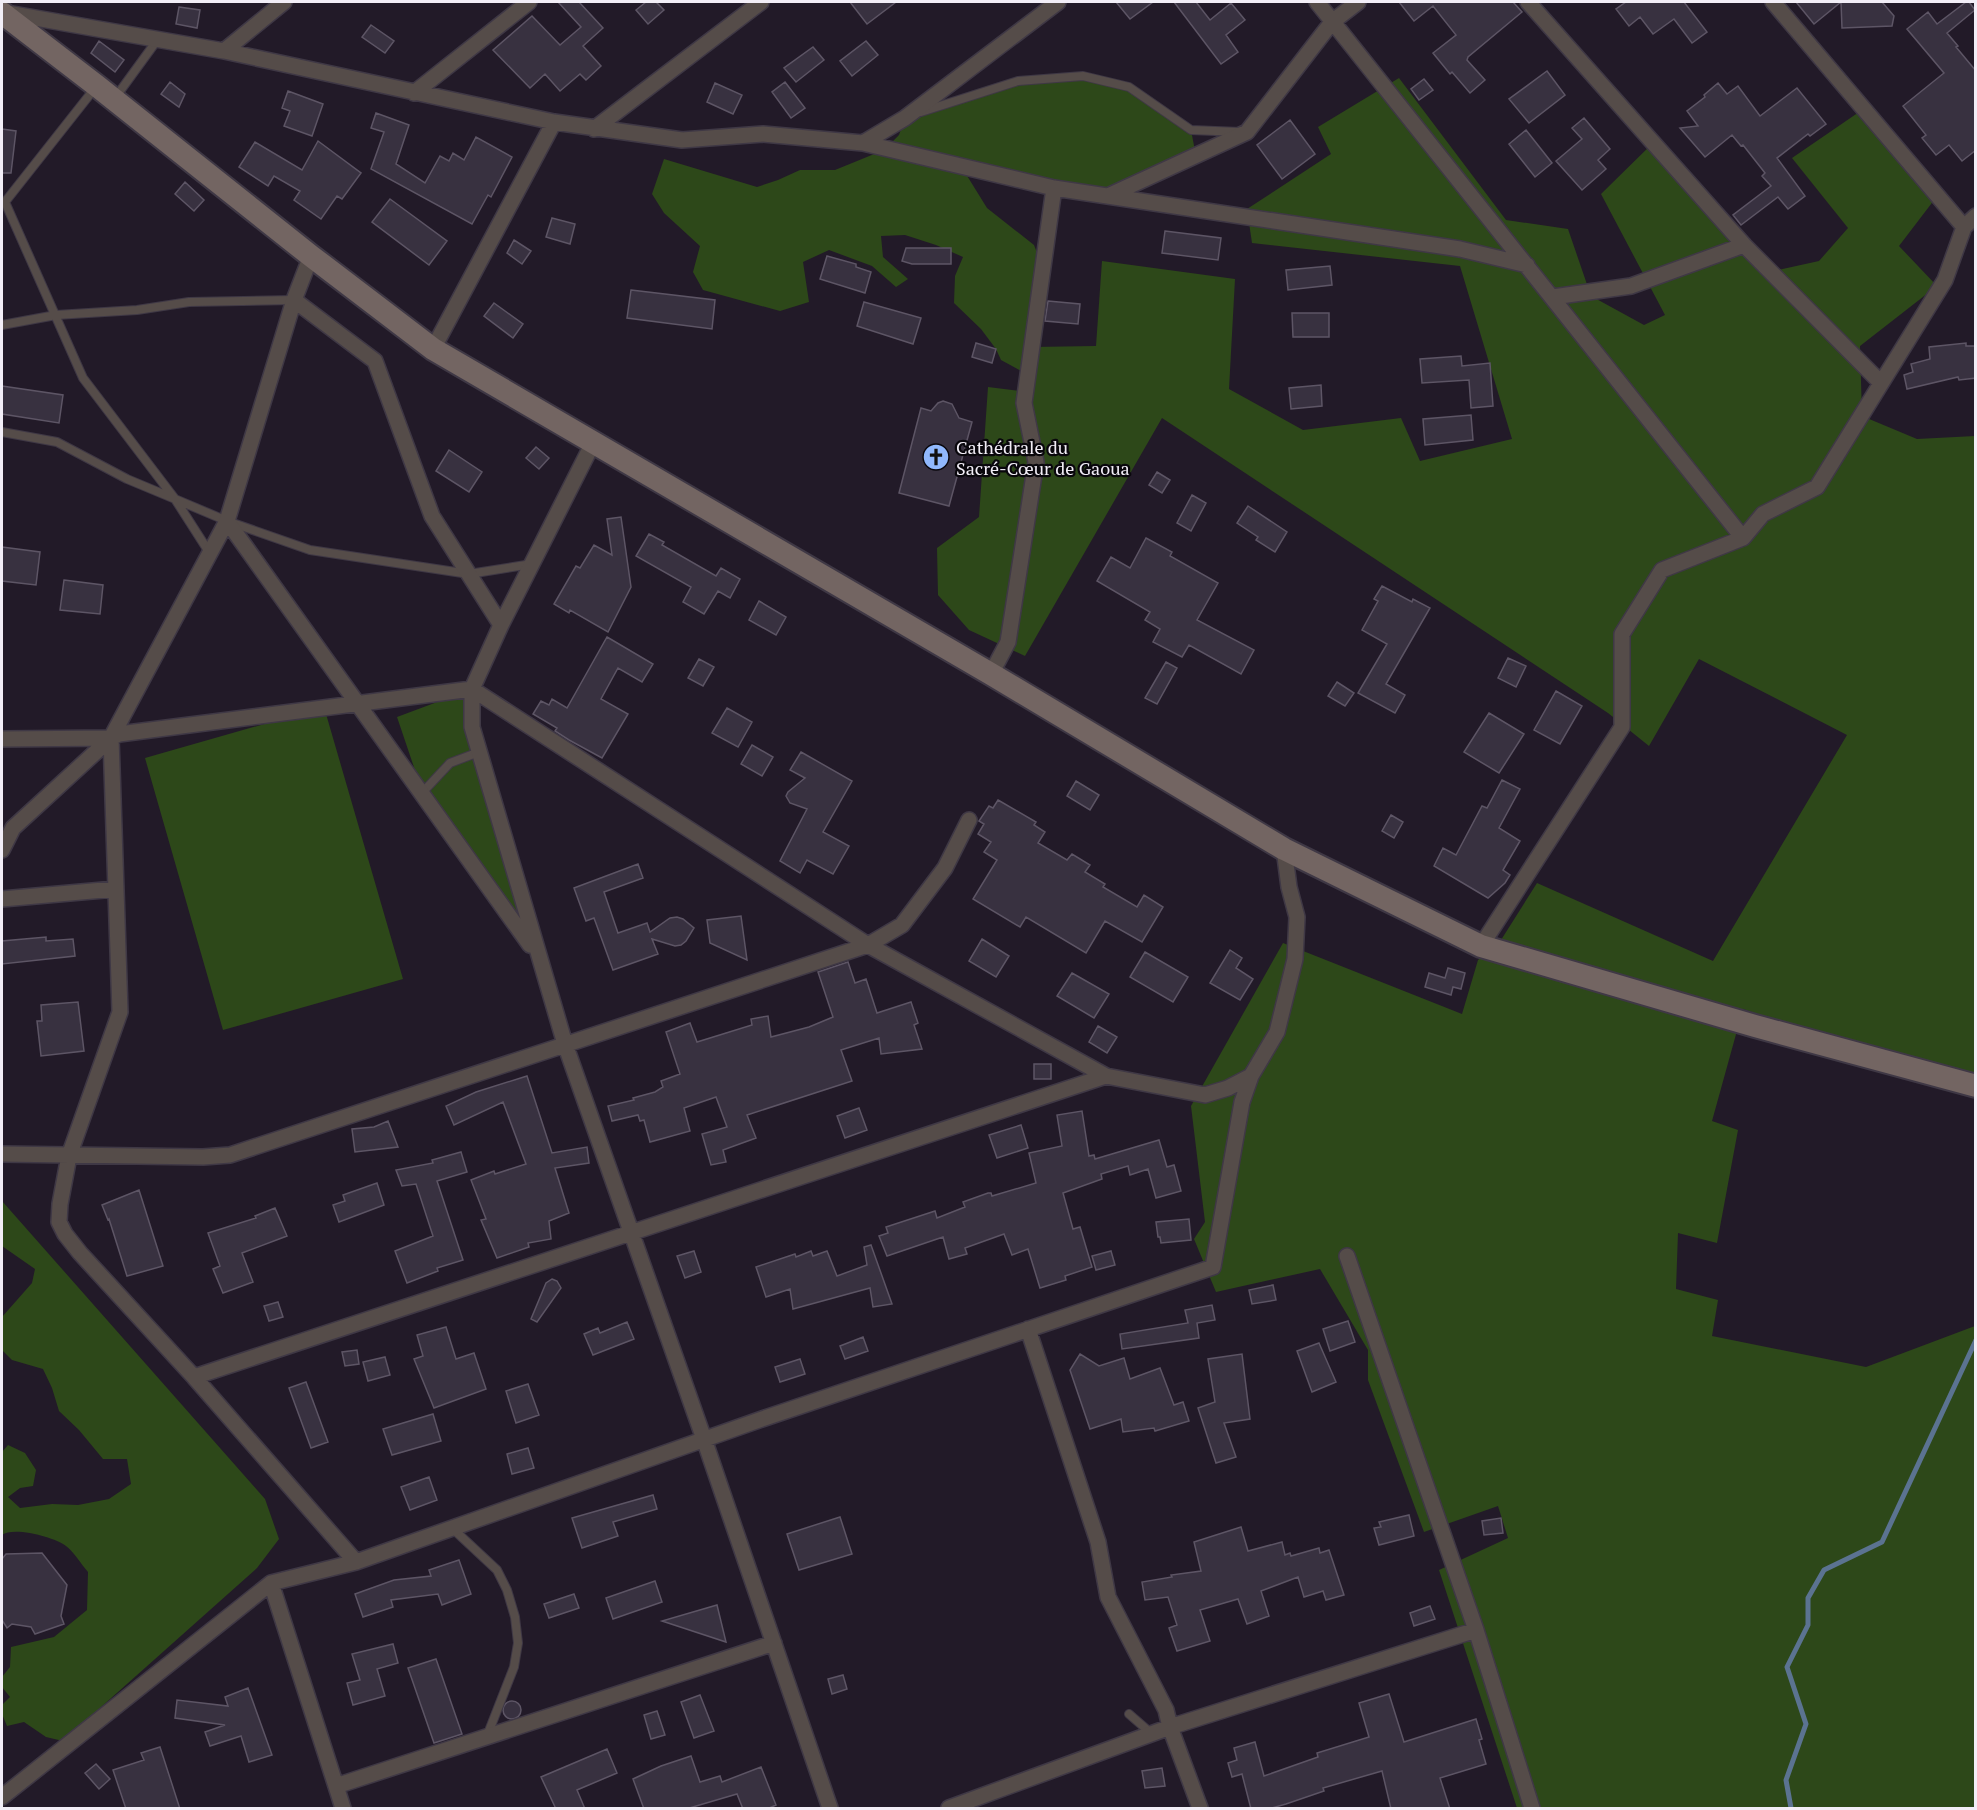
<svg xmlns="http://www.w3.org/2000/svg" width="1977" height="1810" viewBox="0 0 1977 1810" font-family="'PT Serif',serif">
<rect width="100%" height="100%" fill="#221a28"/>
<path fill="#2d4819" d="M1083,76L1129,87L1191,130L1196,156L1110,195L961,166L987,208L1034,245L1043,268L1032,347L1096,346L1102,261L1235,279L1229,389L1303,430L1401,418L1420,461L1512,439L1460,266L1252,243L1247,209L1331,154L1318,127L1399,78L1506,220L1568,229L1591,296L1644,325L1665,315L1601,194L1658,138L1778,270L1819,261L1848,228L1792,158L1862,110L1941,191L1899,246L1937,286L1860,346L1862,416L1917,439L1975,436V1084L1743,1009L1712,1121L1738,1130L1717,1243L1678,1233L1676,1289L1718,1300L1712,1336L1866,1367L1975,1326V1808H1517L1439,1570L1508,1538L1498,1506L1424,1532L1368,1380V1350L1320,1269L1216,1292L1194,1239L1205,1222L1191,1106L1283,943L1462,1014L1478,960L1501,940L1537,883L1713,961L1847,735L1699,659L1649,746L1608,713L1162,418L1025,656L969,630L938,595L937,548L979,517L988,387L1020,391L1025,373L1001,360L996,349L981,329L954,303L955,276L963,257L936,245L905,235L881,236L883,257L908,279L896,287L872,266L829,250L803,262L809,302L780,311L703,290L693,272L700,246L664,213L652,194L664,159L757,187L778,180L800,170H835L884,150L899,135L905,118L1018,81Z
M472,689V727L537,955L420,785L397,717Z
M324,707L403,979L223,1030L145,758Z
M2,1201L265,1499L279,1539L257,1568L63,1741L46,1737L24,1722L7,1726L2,1714V1705L10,1697L2,1687V1677L10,1667L11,1647L54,1637L87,1610L88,1572C81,1564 74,1552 66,1546C55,1537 13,1526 2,1535V1452L8,1445L25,1453L36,1470L33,1486L20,1488L8,1497L20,1508L52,1504L78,1505L109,1499L131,1484L127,1459H103L79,1430L59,1411L52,1388L43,1369L12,1360L2,1350V1317L32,1283L35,1269L2,1246Z"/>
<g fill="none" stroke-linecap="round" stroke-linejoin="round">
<path stroke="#5b7391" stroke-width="5" d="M1791,1808L1786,1780L1806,1724L1787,1667L1808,1625V1598L1824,1570L1882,1542L1976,1340"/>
</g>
<path fill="#383140" stroke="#5d5565" stroke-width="1.5" d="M558,2H579L603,28L583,46L601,66L586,80L580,74L560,91L545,74L530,88L493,50L532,16L560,45L581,27Z
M646,2H656L664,10L648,24L636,10Z
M850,2H896L867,24Z
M1116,2H1153L1130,19Z
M1174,2H1196L1210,20L1231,3L1245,20L1226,35L1238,52L1221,64Z
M1399,2H1513L1522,12L1468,57L1467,60L1485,80L1470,93L1452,72L1450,74L1433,53L1456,35L1433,6L1414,21Z
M1626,2H1684L1707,32L1692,43L1674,19L1653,34L1640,17L1629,26L1616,9Z
M1796,2H1882L1894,16L1892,26L1842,28L1841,2L1814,24Z
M1966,2H1969L1975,10L1947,33L1958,46L1956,47L1976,71V150L1962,161L1949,145L1936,155L1922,138L1926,135L1903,106L1944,73L1907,29L1928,12L1937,24Z
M179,7L200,10L197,28L176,24Z
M371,25L394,41L385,53L362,37Z
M99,41L124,60L115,72L91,53Z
M866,41L878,55L852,76L840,61Z
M813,47L824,60L796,82L784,68Z
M1547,71L1565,95L1529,123L1509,99Z
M1424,79L1433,90L1419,100L1411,89Z
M170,82L185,94L179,107L161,94Z
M785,82L805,108L791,118L772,92Z
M715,83L742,95L733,114L707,102Z
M1718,83L1727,94L1738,86L1760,116L1797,88L1826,124L1810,136L1808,134L1777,158L1805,196L1788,209L1778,197L1741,225L1733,215L1771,186L1762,176L1765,173L1743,145L1741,146L1732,135L1705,157L1680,128L1698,126L1687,111L1705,97L1704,95Z
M288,91L323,104L312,136L284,126L290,111L282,108Z
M376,113L409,125L396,164L425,183L440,156L449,161L453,153L464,160L476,137L512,157L491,197L488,195L472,224L371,169L384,132L371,128Z
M1584,118L1610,149L1598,160L1606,169L1582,190L1556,161L1582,139L1572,128Z
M1290,120L1315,154L1282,179L1257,145Z
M2,129L16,131L11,173H2Z
M1526,130L1552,163L1535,177L1509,144Z
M318,141L361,173L342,199L337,196L321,219L294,200L300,191L274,176L268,186L239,167L255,142L302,170Z
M185,182L204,200L194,211L175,194Z
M390,199L447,241L429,265L372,222Z
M552,218L575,224L570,244L546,237Z
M1165,231L1221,238L1218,260L1162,253Z
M514,240L531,251L522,264L507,253Z
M906,248H951V264H912L902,261Z
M827,256L856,264V267L871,272L865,293L820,279Z
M1330,266L1332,285L1288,290L1286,270Z
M631,290L715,300L712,329L627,318Z
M1048,301L1080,304L1078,324L1045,321Z
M864,302L921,318L913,344L857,326Z
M494,303L523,324L513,338L484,316Z
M1292,313H1329V337H1293Z
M976,343L996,349L992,363L972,357Z
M1966,343V346H1976V378L1959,380L1958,377L1907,389L1904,375L1913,372L1911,364L1930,359L1929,347Z
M1461,356L1462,366L1490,363L1493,406L1471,408L1469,380L1422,383L1420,359Z
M1321,385L1322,406L1291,409L1289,388Z
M2,386L63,395L59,423L2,414Z
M943,401L952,404L959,418L972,422L949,506L899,493L921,408L931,411L938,403Z
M1471,415L1473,440L1425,445L1423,419Z
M536,447L549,458L539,469L526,458Z
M449,450L482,472L469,492L436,471Z
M1157,472L1170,480L1162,493L1149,485Z
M1192,495L1206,503L1191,531L1177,523Z
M1248,506L1287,532L1275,552L1256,540L1258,537L1237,523Z
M621,517L631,587L608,632L570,610L569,613L554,604L576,566L580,568L594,545L612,555L607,519Z
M649,534L664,542L662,545L716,576L721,568L740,579L730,598L718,591L704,614L683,602L691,587L636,556Z
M1146,538L1172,552L1170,556L1218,583L1197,620L1254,650L1241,674L1189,645L1182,657L1153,642L1160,629L1145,620L1150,612L1097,581L1111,557L1130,568Z
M2,547L40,552L36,585L2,581Z
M64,580L103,585L100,614L60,610Z
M1382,586L1412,602L1413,599L1430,608L1386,684L1405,695L1395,713L1358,693L1387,644L1362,630L1378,601L1374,599Z
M759,601L786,617L776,635L749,620Z
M607,637L653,664L642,682L618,668L601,699L628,714L602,758L569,740L555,731L557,728L533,714L541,701L549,705L552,699L567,708Z
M1508,658L1526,666L1516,687L1498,678Z
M699,659L714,667L703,686L688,678Z
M1166,662L1177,668L1157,704L1145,698Z
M1337,682L1354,693L1345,706L1328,696Z
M1556,691L1582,706L1560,744L1534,730Z
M727,708L752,722L738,747L712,733Z
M1489,713L1524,734L1499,773L1464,752Z
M752,745L773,757L762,776L741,764Z
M801,752L852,781L823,832L849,846L833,874L807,860L800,873L780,861L807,809L790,803L786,796L788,792L805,778L790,770Z
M1502,780L1520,789L1499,828L1520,841L1503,870L1510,875L1505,883L1488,898L1434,866L1443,848L1456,855L1482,806L1487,808Z
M1076,781L1099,795L1090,810L1067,796Z
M998,800L1036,822L1034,825L1045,832L1038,843L1067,860L1072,854L1090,865L1085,872L1105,884L1103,887L1137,907L1144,895L1163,907L1142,942L1105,921L1086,953L1026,917L1020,927L973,899L997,860L984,852L991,842L978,834L984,824L979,821L989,806L993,808Z
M1391,815L1403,822L1394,838L1382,831Z
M638,864L643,878L604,892L618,933L647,923L650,932L670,918L677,917L683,919L694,928L686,941L681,945L675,946L652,939L658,954L613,970L594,918L586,921L574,888Z
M741,916L747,960L710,943L707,920Z
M46,937V941L73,939L75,956L2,964V941Z
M982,939L1009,956L996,977L969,961Z
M1230,950L1242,958L1236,968L1253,979L1240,1000L1210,983Z
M1145,952L1188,977L1173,1002L1130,977Z
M848,962L855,983L866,979L877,1013L911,1002L918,1023L914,1025L922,1049L881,1054L879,1038L841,1050L852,1081L747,1115L756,1138L723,1150L726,1162L711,1165L702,1134L727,1127L716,1097L684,1108L690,1131L650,1142L644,1120L640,1121L638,1115L612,1121L608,1106L634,1100L633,1098L655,1092L663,1087L661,1081L680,1074L666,1032L690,1023L697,1042L752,1025L751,1019L768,1016L771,1037L809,1027L833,1017L818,972Z
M1448,968L1465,973L1461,989L1453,987L1451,995L1425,987L1429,973L1445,978Z
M1072,973L1109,994L1094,1018L1057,996Z
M78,1002L84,1051L41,1056L37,1021H42L41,1005Z
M1098,1026L1117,1037L1107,1053L1089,1042Z
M1034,1064H1051V1079H1034Z
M527,1076L552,1153L587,1147L589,1163L555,1168L569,1213L549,1221L551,1239L528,1243L529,1247L497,1258L481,1220L486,1219L471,1180L494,1171L495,1174L526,1164L503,1102L454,1125L446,1106L476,1092Z
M859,1108L867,1130L845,1138L837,1116Z
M1082,1111L1089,1156L1094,1155L1095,1159L1159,1140L1167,1167L1174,1165L1181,1191L1156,1198L1148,1169L1130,1175L1128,1166L1101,1174L1102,1179L1063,1193L1073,1229L1080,1227L1092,1267L1065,1276L1066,1280L1040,1288L1028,1249L1012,1255L1004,1234L965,1248L967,1254L949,1259L943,1237L887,1256L879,1236L888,1233L886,1227L935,1211L937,1218L965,1207L963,1202L988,1193H991L992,1196L1036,1183L1029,1153L1062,1146L1057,1115Z
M388,1121L398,1147L355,1152L352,1129L374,1127Z
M1021,1125L1028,1148L997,1158L989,1135Z
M461,1152L467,1172L437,1181L463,1260L437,1268L438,1271L407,1283L395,1251L433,1236L416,1184L402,1186L396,1170L433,1163L432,1160Z
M377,1183L384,1205L339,1222L333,1205L345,1201L343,1195Z
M139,1190L163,1266L127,1276L109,1219L108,1220L102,1205Z
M275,1208L287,1236L242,1253L253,1282L223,1293L213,1269L220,1266L208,1233L256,1218L255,1216Z
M1189,1219L1191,1240L1161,1243L1160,1237H1158L1156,1222Z
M871,1245L892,1304L873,1307L870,1288L793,1309L790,1289L766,1297L756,1267L795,1254L796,1257L811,1251L813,1256L827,1251L837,1276L867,1265L864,1247Z
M694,1251L701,1272L685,1278L677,1256Z
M1111,1251L1115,1265L1096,1270L1092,1256Z
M552,1279L557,1281L561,1288L537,1322L531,1319L546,1283Z
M1273,1285L1276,1300L1252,1304L1249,1290Z
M278,1302L283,1317L269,1321L264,1306Z
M1212,1305L1215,1320L1197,1323L1199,1338L1122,1349L1120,1334L1188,1323L1185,1310Z
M1348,1321L1355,1342L1330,1351L1323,1329Z
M627,1322L634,1339L593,1355L584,1334L598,1328L600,1333Z
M446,1327L456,1359L474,1353L486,1389L434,1408L414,1359L423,1356L417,1335Z
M863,1337L868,1351L845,1359L840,1346Z
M1319,1343L1336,1382L1312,1392L1297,1351Z
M357,1350L359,1364L345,1366L342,1352Z
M1080,1354L1099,1366L1124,1358L1130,1379L1160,1368L1174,1405L1183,1402L1189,1421L1155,1431L1154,1428L1123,1432L1121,1419L1090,1429L1070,1370Z
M1242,1354L1250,1419L1224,1423L1236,1457L1216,1463L1198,1408L1215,1402L1208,1359Z
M385,1357L390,1375L368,1381L363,1362Z
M800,1359L805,1374L780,1382L775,1367Z
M306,1382L328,1442L311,1448L289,1388Z
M528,1384L539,1415L516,1423L506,1391Z
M433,1414L441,1441L392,1455L383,1429Z
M528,1448L534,1468L512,1474L507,1454Z
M429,1477L437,1500L410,1510L401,1487Z
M653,1495L657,1509L613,1522L618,1536L582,1548L572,1518Z
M1409,1515L1414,1536L1379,1545L1374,1528L1381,1527L1379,1522Z
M840,1517L852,1554L799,1570L787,1534Z
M1501,1518L1503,1533L1484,1535L1482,1521Z
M1241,1527L1248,1551L1282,1542L1285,1555L1290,1553L1291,1556L1319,1548L1320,1553L1329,1550L1344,1595L1326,1600L1323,1591L1304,1597L1298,1577L1261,1591L1269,1616L1247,1624L1238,1599L1200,1610L1210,1641L1177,1651L1169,1628L1177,1625L1168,1597L1145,1600L1142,1582L1172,1577L1171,1575L1201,1571L1194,1542Z
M42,1553L67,1585L61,1616L64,1624L35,1634L31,1627L12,1624L7,1628L2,1620V1559L6,1554Z
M459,1560L471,1594L442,1605L438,1594L391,1600L393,1607L363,1617L355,1594L394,1580L431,1576L429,1570Z
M655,1581L662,1602L613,1619L606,1598Z
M574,1594L579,1608L549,1618L544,1604Z
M717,1605L726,1642L662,1621Z
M1430,1606L1435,1619L1414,1626L1410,1613Z
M393,1644L398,1663L377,1669L385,1696L353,1705L347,1683L360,1680L352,1654Z
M436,1659L462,1734L434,1743L408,1668Z
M843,1675L847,1689L832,1694L828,1679Z
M248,1688L272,1755L249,1762L241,1736L210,1746L205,1732L225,1725L175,1718L177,1700L228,1706L225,1697Z
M1389,1694L1404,1742L1476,1719L1482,1739L1479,1740L1486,1764L1440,1778L1450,1809H1391L1382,1771L1323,1788L1324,1791L1286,1804L1268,1809H1251L1242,1774L1232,1777L1228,1763L1237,1760L1234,1748L1255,1742L1264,1776L1318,1757L1317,1753L1369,1737L1359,1703Z
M700,1695L714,1731L694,1738L681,1702Z
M503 1710a9 9 0 1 1 18 0a9 9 0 1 1-18 0Z
M657,1711L665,1735L651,1739L644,1715Z
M160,1747L180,1809H126L113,1770L144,1760L141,1753Z
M607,1749L617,1773L577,1790L585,1809H556L541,1777Z
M691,1756L700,1782L720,1776L722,1782L761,1767L776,1805L767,1809H743L737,1794L686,1809H644L633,1779L661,1766Z
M96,1764L110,1779L99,1789L85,1773Z
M1162,1768L1165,1786L1145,1788L1142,1771Z"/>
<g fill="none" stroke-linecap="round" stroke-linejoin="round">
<defs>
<path id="lane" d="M115,98L158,39
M921,112L1018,81L1083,76L1129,87L1191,130L1240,132
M5,202L83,378L175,499L209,552
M2,203L5,202L95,88
M2,325L56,315L137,310L189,302L294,300
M2,432L57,442L127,479L175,499L227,521L310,550L469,574L532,564
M421,794L450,763L479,752
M452,1528L497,1570L507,1590L515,1617L518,1643L514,1667L487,1736
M1129,1714L1152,1734"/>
<path id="street" d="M1317,2L1743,538
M1528,2L1744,245L1881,383
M1773,2L1964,227
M7,13L224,51L554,122L682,140L763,134L863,143L1054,188L1460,249L1527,265
M224,51L284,2
M414,93L529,2
M594,129L761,2
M863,143L905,118L1058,2
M1110,195L1247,132L1332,22L1358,2
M311,256L294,300L227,521L111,738L120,1012L69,1156L60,1204L59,1222L65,1234L80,1253L194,1377L356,1562
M1553,297L1631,286L1744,245
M294,300L375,361L432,516L501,625
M433,349L554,122
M594,441L501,625L472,689V727L565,1044L704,1439L830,1808
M227,521L530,945
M991,674L1008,642L1036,462L1024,403L1054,188
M2,739L111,738
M2,850L13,828L111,738L119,734L472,689L868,945L1106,1076L1205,1095L1228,1088L1251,1076
M2,899L115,889
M1481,946L1622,727V634L1662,570L1743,538L1763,514L1817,487L1945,280L1964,227L1976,216
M2,1154L203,1157L230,1155L868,945L902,925L945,868L969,820
M1347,1256L1476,1630L1532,1808
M1028,1329L1098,1542L1108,1597L1166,1710L1170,1727L1200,1808
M194,1377L1106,1076
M271,1583L343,1808
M336,1786L774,1643
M2,1797L271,1583L356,1562L762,1419L1213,1267L1242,1102L1251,1076L1277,1032L1295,959L1297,917L1289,887L1284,849
M949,1808L1170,1727L1476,1630"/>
<path id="secondary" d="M2,13L97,86L311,256L433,349L991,674L1284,849L1481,946L1755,1026L1976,1086"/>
</defs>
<use href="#lane" stroke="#3f3845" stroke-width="10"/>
<use href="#street" stroke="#3f3845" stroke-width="18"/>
<use href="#secondary" stroke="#3f3845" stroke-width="26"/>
<use href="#lane" stroke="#554c49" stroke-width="8"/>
<use href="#street" stroke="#554c49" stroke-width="15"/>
<use href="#secondary" stroke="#736562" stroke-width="22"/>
</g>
<defs>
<symbol id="church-disc" viewBox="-11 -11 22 22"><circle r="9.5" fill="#90b8fd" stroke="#09070c"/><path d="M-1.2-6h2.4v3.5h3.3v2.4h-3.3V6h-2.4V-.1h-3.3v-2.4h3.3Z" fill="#111"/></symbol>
</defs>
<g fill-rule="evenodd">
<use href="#church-disc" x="921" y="442" width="30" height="30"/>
</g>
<g text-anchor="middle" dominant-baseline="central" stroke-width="4.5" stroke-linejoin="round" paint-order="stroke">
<g font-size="18" fill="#f2eef7" stroke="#09070c" text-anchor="start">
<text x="956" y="447">Cathédrale du<tspan x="956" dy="21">Sacré-Cœur de Gaoua</tspan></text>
</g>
</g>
<rect width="1977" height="1810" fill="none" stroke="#f2eef7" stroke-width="6"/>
</svg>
